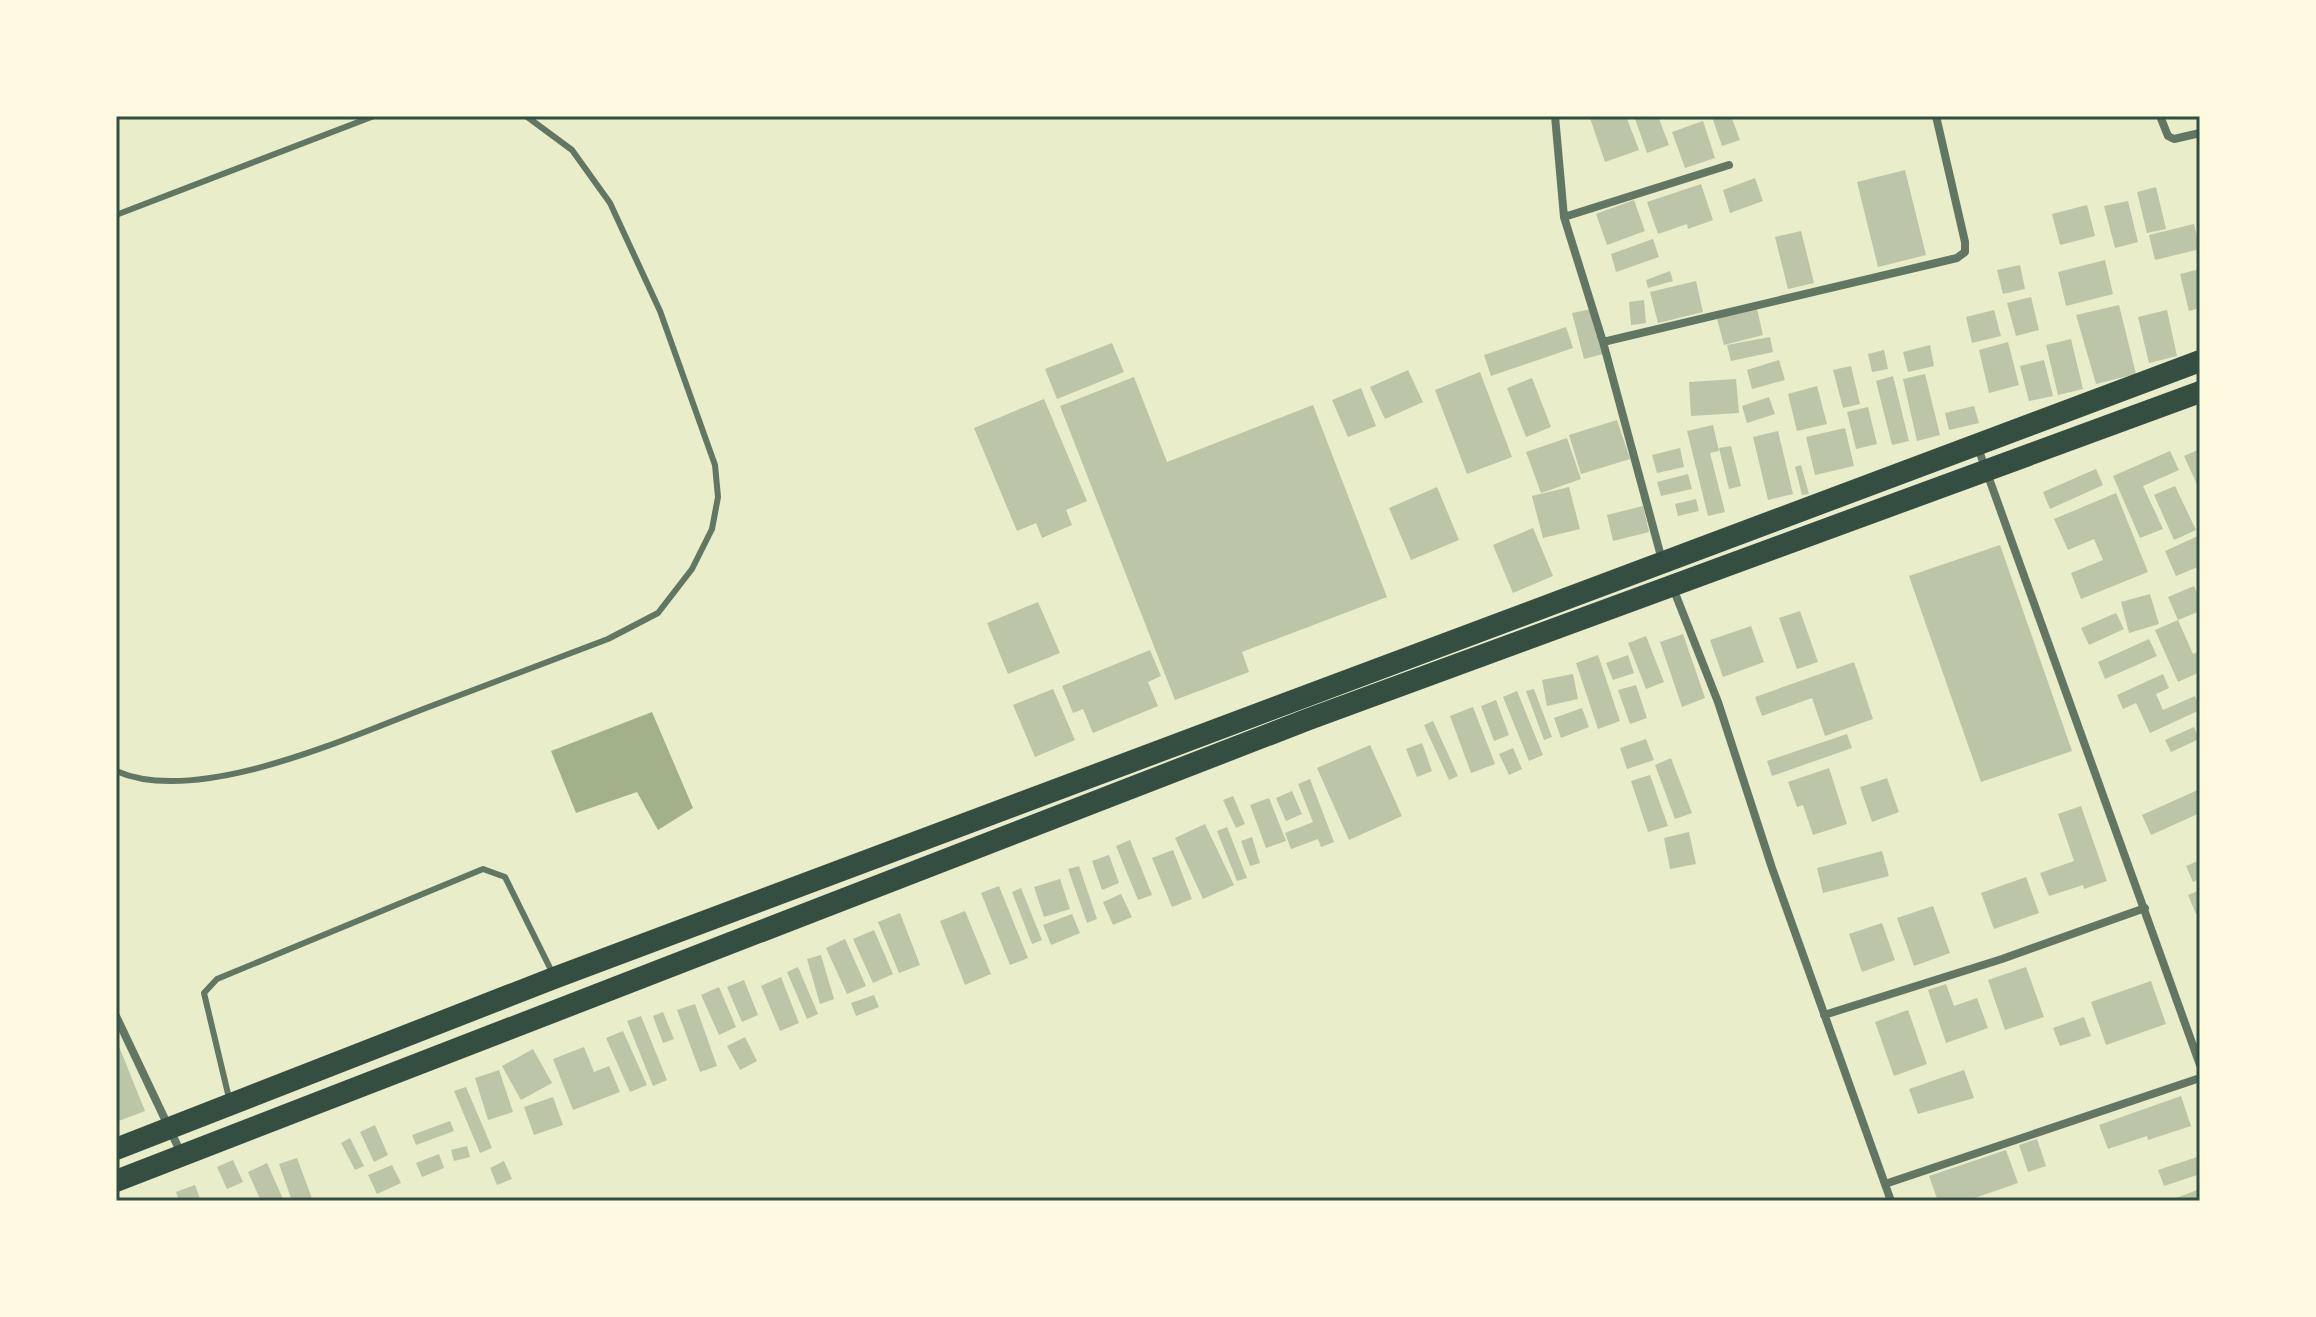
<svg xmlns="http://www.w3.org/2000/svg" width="2316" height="1317" viewBox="0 0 2316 1317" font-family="Commissioner,sans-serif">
<rect width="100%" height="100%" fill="#e9edc9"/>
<path fill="#a3b18a" d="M652,712L693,808L658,830L637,792L576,813L551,751Z"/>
<path fill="#bcc5a7" d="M1597,116H1626L1639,150L1605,162L1590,118Z
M1634,116H1658L1669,145L1647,153Z
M1716,116H1731L1740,140L1722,146L1712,117Z
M1703,121L1715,158L1685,168L1672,132Z
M1905,170L1926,255L1878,267L1857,182Z
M1755,178L1763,201L1730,213L1723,190Z
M1701,184L1713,220L1688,229L1687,224L1658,234L1647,202Z
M2156,187L2166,229L2147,233L2137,192Z
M1634,200L1645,231L1607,245L1596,214Z
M2128,201L2138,242L2115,248L2104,206Z
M2087,205L2095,236L2060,245L2052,214Z
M2194,224L2200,249L2155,260L2149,235Z
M1801,231L1814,283L1788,289L1775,237Z
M1653,239L1659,257L1616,272L1611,254Z
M2105,260L2113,294L2066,306L2058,272Z
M2020,265L2025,289L2003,294L1997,270Z
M2200,269V308L2189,311L2180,274Z
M1670,271L1673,281L1648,288L1646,280Z
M1696,281L1703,312L1658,323L1650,292Z
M2031,297L2039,330L2016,336L2007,303Z
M1644,300L1646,323L1631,325L1629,302Z
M2119,305L2136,374L2096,384L2076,315Z
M1591,309L1603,354L1584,359L1572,313Z
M1757,309L1763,335L1724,345L1717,319Z
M1994,310L2001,336L1972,343L1966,317Z
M2167,310L2177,356L2149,363L2138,317Z
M1566,327L1573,348L1491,376L1484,355Z
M1770,337L1773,352L1731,361L1727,345Z
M2071,339L2083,389L2058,395L2046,345Z
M2008,342L2019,385L1989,393L1979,350Z
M1112,343L1124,372L1057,399L1045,369Z
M1930,345L1934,366L1908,372L1903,352Z
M1884,350L1888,369L1872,372L1868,354Z
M1779,360L1785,380L1752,389L1747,370Z
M2044,360L2053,396L2029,401L2020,366Z
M1851,366L1860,404L1843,408L1833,370Z
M1408,370L1423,402L1385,419L1370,387Z
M1480,372L1512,457L1467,474L1435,390Z
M1925,374L1940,435L1917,441L1903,379Z
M1893,376L1909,441L1892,445L1876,381Z
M1134,377L1167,462L1313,405L1387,597L1242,652L1249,672L1175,700L1060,406Z
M1532,378L1551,427L1526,437L1507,388Z
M1736,379L1739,413L1691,416L1689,382Z
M1817,386L1827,424L1797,431L1788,394Z
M1361,388L1376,426L1348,437L1332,400Z
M1769,397L1775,414L1747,423L1742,406Z
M1044,399L1087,501L1066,510L1072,525L1042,538L1036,523L1017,531L974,428Z
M1974,406L1979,423L1949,430L1945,413Z
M1868,407L1877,444L1856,449L1847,412Z
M1617,420L1630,459L1581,474L1569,435Z
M1713,425L1719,451L1710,453L1725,512L1708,516L1687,431Z
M1845,428L1854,466L1815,475L1806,437Z
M1778,431L1793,494L1768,500L1753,437Z
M1567,438L1581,479L1541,493L1526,452Z
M1731,446L1741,486L1729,489L1719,448Z
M1680,448L1684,467L1657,473L1652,455Z
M2200,449V491L2184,456Z
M2170,451L2179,470L2143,486L2163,529L2140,538L2113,476Z
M1801,465L1809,494L1802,495L1795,467Z
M2096,469L2103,485L2050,509L2043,492Z
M1688,474L1692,489L1661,496L1657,482Z
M2175,486L2196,530L2174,540L2154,495Z
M1437,487L1459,540L1411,560L1389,508Z
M1569,487L1580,529L1543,538L1532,496Z
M2116,493L2148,572L2081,599L2071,573L2103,560L2094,539L2068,550L2054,519Z
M1696,499L1699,511L1678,516L1675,504Z
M1643,506L1649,532L1613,541L1607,515Z
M1533,528L1553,576L1513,593L1493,545Z
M2200,535V566L2176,576L2165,551Z
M2000,545L2072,751L1981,782L1909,576Z
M2194,586L2200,599V611L2178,620L2168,597Z
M2150,594L2159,624L2129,633L2121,602Z
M1038,602L1060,653L1008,674L987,623Z
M1800,611L1818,662L1797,669L1779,618Z
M2116,613L2124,629L2089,645L2081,628Z
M2178,620L2193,654L2200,651V672L2178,682L2155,630Z
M1751,626L1764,662L1723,677L1710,640Z
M1683,634L1705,698L1682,707L1660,642Z
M1646,636L1664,682L1646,689L1628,643Z
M2149,639L2157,656L2105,679L2098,662Z
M1150,650L1161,676L1148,682L1158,706L1093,733L1083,709L1073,713L1062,686Z
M1598,655L1620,721L1598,729L1576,663Z
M1628,655L1634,673L1613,680L1606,663Z
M1854,662L1873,719L1825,736L1812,698L1762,716L1755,697Z
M1573,674L1578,699L1547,706L1542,680Z
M2163,674L2169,688L2156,694L2163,710L2195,696L2200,710L2150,733L2136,703L2123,709L2117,695Z
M1636,685L1647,718L1630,724L1618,690Z
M1053,689L1075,740L1035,757L1013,705Z
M1534,689L1552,737L1544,740L1526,691Z
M1517,691L1543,755L1529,761L1503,697Z
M1496,700L1509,735L1494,741L1481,706Z
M1473,707L1495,764L1471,773L1450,716Z
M1582,708L1589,727L1561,738L1554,718Z
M1433,721L1458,776L1449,780L1424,725Z
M2194,727L2199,739L2171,752L2165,740Z
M1847,734L1852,748L1772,776L1767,761Z
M1646,739L1654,760L1627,769L1620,748Z
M1422,743L1432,771L1417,777L1406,749Z
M1370,745L1402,816L1349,840L1317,768Z
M1513,748L1522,769L1509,775L1499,754Z
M1671,758L1692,813L1675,819L1655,765Z
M1829,768L1847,824L1813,835L1803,805L1797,807L1788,782Z
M1650,775L1668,826L1648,832L1631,781Z
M1887,778L1899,812L1872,822L1860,787Z
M1310,779L1334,842L1321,847L1318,839L1291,849L1285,833L1313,822L1298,784Z
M2200,789V813L2151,835L2142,815Z
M1292,791L1302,814L1286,821L1276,798Z
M1233,796L1245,824L1236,828L1223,800Z
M1269,798L1286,841L1266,848L1250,805Z
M2081,806L2107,881L2084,889L2083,885L2049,896L2040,873L2074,861L2058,814Z
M1205,824L1234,885L1203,899L1175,838Z
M1227,827L1247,878L1237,881L1217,831Z
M1689,832L1696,864L1670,869L1664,838Z
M1252,837L1260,863L1250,866L1241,841Z
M1130,840L1152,895L1138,900L1116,846Z
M1173,850L1192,899L1172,907L1152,858Z
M1882,851L1889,876L1823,893L1817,868Z
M1109,855L1119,883L1102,890L1092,861Z
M2200,860V879L2193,882L2186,866Z
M1079,866L1097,919L1087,923L1068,869Z
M2026,877L2039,913L1994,929L1981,893Z
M1060,879L1070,909L1044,917L1034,887Z
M999,886L1028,958L1010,965L981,893Z
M1021,888L1042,940L1032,944L1012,892Z
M2200,890V912L2196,914L2188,895Z
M1121,894L1132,917L1113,925L1103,902Z
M1933,906L1950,953L1914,966L1897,918Z
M965,911L991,974L965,985L940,921Z
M900,913L920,965L899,973L878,922Z
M1072,914L1080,933L1051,945L1043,925Z
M1882,923L1895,960L1862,972L1849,934Z
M874,930L893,974L873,983L853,939Z
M845,939L866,986L847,994L826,948Z
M821,955L834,999L820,1004L807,959Z
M798,967L818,1014L807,1019L787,972Z
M2026,967L2044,1017L2005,1030L1988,980Z
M781,977L799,1023L780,1031L761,986Z
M744,980L758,1015L742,1022L727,987Z
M2151,981L2166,1024L2106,1045L2091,1002Z
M1946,984L1954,1006L1977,998L1988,1028L1946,1043L1928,990Z
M719,987L736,1027L719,1035L701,995Z
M874,995L879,1007L856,1016L851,1003Z
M695,1004L717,1066L700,1072L677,1010Z
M1908,1010L1927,1064L1894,1076L1875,1022Z
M663,1012L674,1039L663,1043L653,1016Z
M641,1016L667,1080L653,1086L627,1021Z
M2084,1017L2091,1036L2060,1046L2053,1028Z
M623,1031L647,1085L630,1092L606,1038Z
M745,1037L757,1061L740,1070L727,1046Z
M116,1039L145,1111L116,1122Z
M584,1047L594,1072L609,1066L620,1092L573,1110L553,1059Z
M533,1049L552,1083L521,1100L502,1066Z
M499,1070L513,1112L488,1120L475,1078Z
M1964,1070L1974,1098L1918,1114L1909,1089Z
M466,1087L492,1148L480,1153L454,1091Z
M2181,1096L2191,1126L2148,1140L2147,1136L2108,1149L2099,1125Z
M553,1097L563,1125L534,1135L524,1107Z
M450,1121L454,1131L416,1145L412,1135Z
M375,1125L388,1155L374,1162L360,1132Z
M350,1138L364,1166L355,1170L341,1143Z
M2037,1139L2046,1166L2028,1172L2019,1145Z
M467,1146L470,1157L454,1161L451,1150Z
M2006,1150L2018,1183L1966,1201H1938L1929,1176Z
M439,1154L444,1168L422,1177L416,1163Z
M2200,1156V1174L2164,1186L2158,1170Z
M297,1158L313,1201H292L279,1164Z
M233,1160L243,1182L227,1189L217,1167Z
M504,1161L512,1179L497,1185L490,1168Z
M267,1163L284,1201H261L248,1172Z
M392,1165L401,1183L377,1194L368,1175Z
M195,1185L201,1201H179L176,1192Z
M2200,1189V1201H2168Z"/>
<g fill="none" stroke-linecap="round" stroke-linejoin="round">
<path stroke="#617663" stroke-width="6" d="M116,215L374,116
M116,771C197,807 347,738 426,708C487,685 547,662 608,639L658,613L692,569L712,529L718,497L715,465L660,311L610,203L572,150L526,116
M229,1098L204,993L217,979L483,869L505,877L552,972"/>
<path stroke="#617663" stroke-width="8" d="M1555,116L1564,217L1603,342L1662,560
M2160,116L2168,136L2174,139L2200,133
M1564,217L1729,165
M1603,342L1957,258L1965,252V242L1936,116
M1977,445L2200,1065
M1673,588L1718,702L1772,868L1891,1201
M1824,1015L2002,959L2145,908
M116,1016L181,1153
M1885,1184L2200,1078"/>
<path stroke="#344e41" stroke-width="22" d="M116,1149L554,978L2200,361
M116,1181L1309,719L2200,392"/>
</g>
<rect width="2316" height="1317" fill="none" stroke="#fefae0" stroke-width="236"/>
<rect x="118" y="118" width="2080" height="1081" fill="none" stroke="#344e41" stroke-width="3"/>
</svg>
